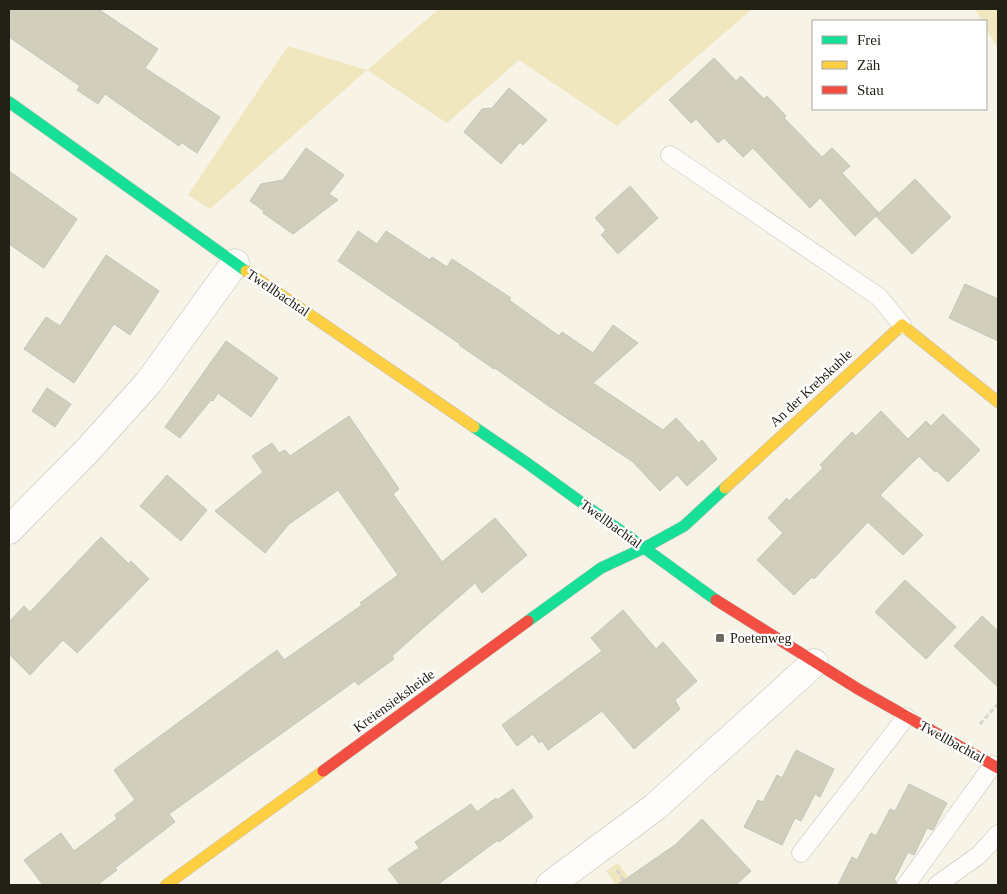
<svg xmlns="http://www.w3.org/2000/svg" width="1007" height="894" viewBox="0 0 1007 894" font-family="'Times New Roman',serif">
<rect width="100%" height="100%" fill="#f7f4e7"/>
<path fill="#f0e7bf" d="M439,9H752L617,126L519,60L447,123L367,70L210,209L188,195L288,46L367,70Z
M975,9H998V49L986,28V21H982Z
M618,863L634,885H616L606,871Z"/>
<path fill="#d2cebc" stroke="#c6c3b8" d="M9,9H98L158,49L145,68L220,117L197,153L182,143L179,146L105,94L98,104L77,90L80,86L9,37Z
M714,58L736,81L741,76L764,99L767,96L786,116L784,118L822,157L832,148L850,166L842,173L879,213L855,236L820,198L810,208L753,148L743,157L724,138L718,143L696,119L691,123L669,100Z
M509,88L547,120L523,145L520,142L501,164L464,132L482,109L492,108Z
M306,148L344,175L329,194L338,200L293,234L263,213L264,211L250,201L261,184L283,180Z
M9,171L77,219L44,268L9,244Z
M915,179L951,217L912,254L876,216Z
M630,186L658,218L618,254L601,235L606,230L595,218Z
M358,231L377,244L386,231L430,260L432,257L447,267L452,259L511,298L509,300L559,336L562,332L593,353L613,325L638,343L593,383L663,430L676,418L699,443L702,440L717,459L687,486L677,475L660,491L633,462L550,407L495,368L494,369L459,345L460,344L338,261Z
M106,255L159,291L130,335L114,324L74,383L24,349L46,317L60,326Z
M965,284L998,299V341L949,318Z
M226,341L278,378L251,417L218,393L213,401L211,400L180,438L165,427Z
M47,388L71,404L55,427L32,411Z
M881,411L908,439L926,421L931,426L943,414L980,450L948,482L936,470L935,472L919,456L880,495L923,535L903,555L868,522L814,579L812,577L794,595L757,560L783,533L768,518L787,498L789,501L823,468L820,465L852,432L856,436Z
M349,416L399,489L393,494L442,562L495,518L527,555L482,593L475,583L429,623L392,656L394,659L358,685L355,681L169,814L175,822L115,868L117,870L97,885H43L24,860L61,833L74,851L117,819L115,815L135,800L114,770L277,650L284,660L362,605L360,603L398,575L338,490L289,524L265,553L215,511L263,472L252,456L272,443L279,453L285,450L290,456Z
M167,475L207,510L181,541L140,506Z
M101,537L129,564L131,561L149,579L77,653L63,640L30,675L9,654V622L24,606L30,612Z
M905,580L956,627L926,659L875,612Z
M623,610L656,649L663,642L697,681L675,700L680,709L634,749L602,711L548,750L542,741L539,743L533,734L517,746L502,725L602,651L591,638Z
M982,616L998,631V687L954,646Z
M796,750L834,769L820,797L815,794L801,821L795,818L782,845L744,827L758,800L763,802L777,775L782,778Z
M909,784L947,803L933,830L927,828L914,855L908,852L894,880L896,881V885H838L852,857L857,860L871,833L876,836L890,809L895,811Z
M513,789L533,817L499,842L498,840L437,885H400L388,869L419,848L415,842L471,804L477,812L496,798L497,800Z
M702,819L751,871L736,885H617L675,845Z"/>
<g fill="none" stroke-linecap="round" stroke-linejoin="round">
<defs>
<path id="lane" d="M670,155L879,297L902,325
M801,853L906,717
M906,885L993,765
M937,885L979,855L998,834"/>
<path id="street" d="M9,530L87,451L149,382L235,263
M550,885L655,807L814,663"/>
<path id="fast" d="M9,102L246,271
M474,427L527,463L716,600
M528,621L601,568L644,548L684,526L725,488"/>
<path id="slow" d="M246,271L474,427
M725,488L902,325L998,402
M166,885L323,771"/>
<path id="jam" d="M716,600L858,689L998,768
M323,771L528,621"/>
</defs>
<use href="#lane" stroke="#c0bdb2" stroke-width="19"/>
<use href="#street" stroke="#c0bdb2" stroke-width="29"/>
<use href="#fast" stroke="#c0bdb2" stroke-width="12"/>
<use href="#slow" stroke="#c0bdb2" stroke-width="12"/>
<use href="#jam" stroke="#c0bdb2" stroke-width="12"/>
<path stroke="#d7d5d2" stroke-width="3" stroke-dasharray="5 2.5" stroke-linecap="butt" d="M980,724L998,704
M617,870L627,885"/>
<use href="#lane" stroke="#fefdfb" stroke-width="18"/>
<use href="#street" stroke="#fefdfb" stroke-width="28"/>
<use href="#fast" stroke="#16e098" stroke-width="11"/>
<use href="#slow" stroke="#ffcf43" stroke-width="11"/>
<use href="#jam" stroke="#f24e42" stroke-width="11"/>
</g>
<rect fill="#6d6a5e" stroke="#fff" stroke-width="2" x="715" y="633" width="10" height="10" rx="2.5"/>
<g text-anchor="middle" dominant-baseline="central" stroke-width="4.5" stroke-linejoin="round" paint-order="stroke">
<g font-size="14" fill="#232015" stroke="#fff">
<text transform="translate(278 293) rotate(34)">Twellbachtal</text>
<text transform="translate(811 388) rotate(-43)">An der Krebskuhle</text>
<text transform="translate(611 524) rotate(36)">Twellbachtal</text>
<text transform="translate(394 701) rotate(-36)">Kreiensieksheide</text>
<text transform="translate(952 742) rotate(29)">Twellbachtal</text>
</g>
<g font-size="14" fill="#232015" stroke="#fff" text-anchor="start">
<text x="730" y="638">Poetenweg</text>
</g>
</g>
<rect width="1007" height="894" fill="none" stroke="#232015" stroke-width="20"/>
<rect x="812" y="20" width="175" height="90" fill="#ffffff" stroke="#a7a6a1"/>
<rect x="822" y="36" width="25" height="8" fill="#16e098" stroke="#a7a6a1"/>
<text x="857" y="45" font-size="15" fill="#232015">Frei</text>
<rect x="822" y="61" width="25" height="8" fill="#ffcf43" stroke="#a7a6a1"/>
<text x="857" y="70" font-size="15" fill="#232015">Zäh</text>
<rect x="822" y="86" width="25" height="8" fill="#f24e42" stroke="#a7a6a1"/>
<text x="857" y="95" font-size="15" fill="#232015">Stau</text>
</svg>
